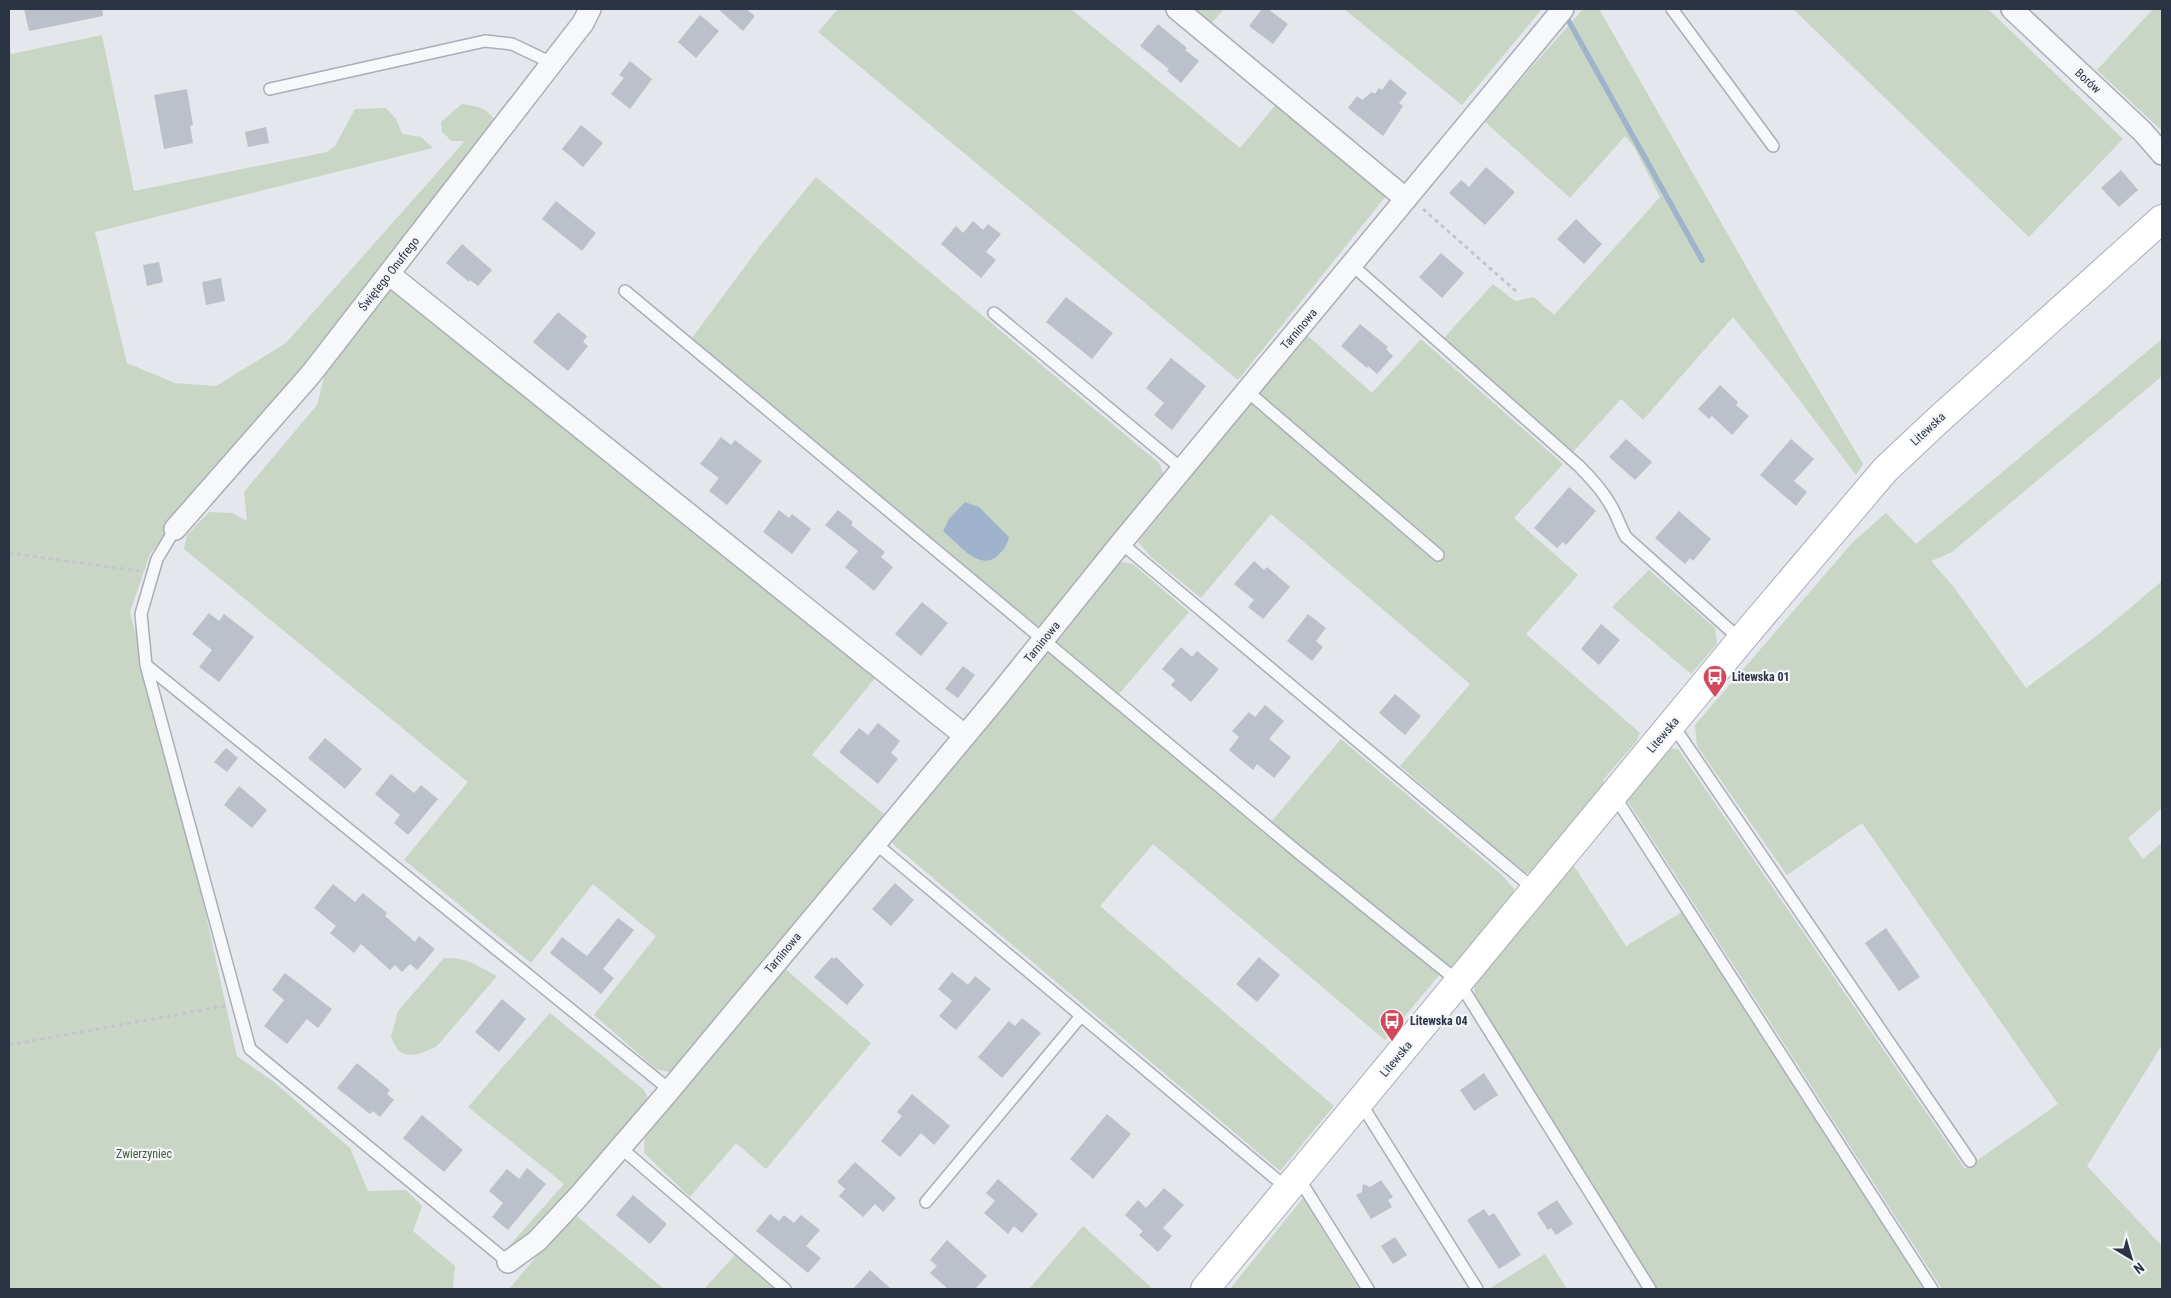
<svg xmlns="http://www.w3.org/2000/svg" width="2171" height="1298" viewBox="0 0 2171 1298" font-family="'Roboto Condensed',sans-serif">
<rect width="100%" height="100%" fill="#e4e7ec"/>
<path fill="#c9d6c5" d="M838,9H1071L1240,148L1278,102L1164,9H1224L1210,25L1386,196L1238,380L818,32Z
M1344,9H1542L1462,105Z
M1583,9H1599L1762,294L1863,464L1856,475L1788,385L1733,317L1643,420L1621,399L1573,452L1444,338L1493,284L1515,301L1534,297L1554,315L1660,197L1634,147L1625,136L1570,198L1484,121Z
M1793,9H1988L2123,139L2029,237Z
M2153,9H2162V131L2097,70Z
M102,35L134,191L327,152L335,146L355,109L386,108L396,119L402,134L421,137L433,148L95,232L127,363L175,383L216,386L286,343L465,141H452L442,132L441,122L462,104C482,107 488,108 498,126L320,350L150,554L130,612L204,906L237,1056L274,1082L350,1148L368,1191L406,1190L422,1206L413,1231L455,1266L453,1289H9V43L11,54Z
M816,177L1159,463L1165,479L1047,626L1038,627L692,338L763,242Z
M395,284L875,678L812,755L884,814H889L674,1073L656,1069L594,1015L656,936L593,884L531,963L404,860L468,782L184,549L187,535L209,512L232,513L247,521L244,492L317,405L324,377L318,374Z
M1306,334L1372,393L1421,339L1563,464L1514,518L1578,575L1526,634L1640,733L1636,742L1603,780L1608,785L1534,873H1526L1502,854L1400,766L1470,684L1271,514L1201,598L1152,558L1138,542Z
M2162,339V376L1952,552L1931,561L1953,586L2026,688L2099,634L2162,581V808L2128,838L2143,859L2162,842V1045L2087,1166L2162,1246V1289H1942L1627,800L1668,748L1678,749L1965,1169L2058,1104L1862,823L1787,875L1697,746L1695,725L1853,542L1886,513L1916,544Z
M1122,562L1133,564L1189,612L1118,695L1052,639L1113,565Z
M1649,570L1715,628L1717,644L1691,674L1612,607Z
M1045,647L1440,974L1385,1040L1153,844L1100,906L1334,1106L1280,1171L894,845L890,838Z
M1341,739L1503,876L1514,889L1515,897L1460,965L1446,966L1271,822Z
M1572,863L1626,946L1682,912L1924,1289H1656L1475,996L1474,984Z
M444,958C470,958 475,965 497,976L437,1046C427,1051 410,1060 399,1051C396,1048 393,1041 391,1037L398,1011Z
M782,966L871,1043L766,1169L736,1143L690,1197L644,1153L645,1133Z
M550,1013L644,1090L650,1103L573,1191L517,1247L509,1246L564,1184L468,1107Z
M1303,1198L1359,1289H1230Z
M573,1213L664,1289H509Z
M1083,1226L1153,1289H1029Z
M1545,1254L1567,1289H1489Z
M735,1255L774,1289H704Z"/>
<path fill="#9fb4cc" d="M965,502L979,507L1009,537C1007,546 1003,551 996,557C978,571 957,542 943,531L949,519Z"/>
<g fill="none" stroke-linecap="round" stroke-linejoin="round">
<path stroke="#9fb4cc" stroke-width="5.5" d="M1567,18L1702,260"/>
</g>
<path fill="#bbc0ca" d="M24,9H102L103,16L29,31Z
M718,9H746L755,16L743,31Z
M1262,9H1268L1288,24L1273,44L1249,26Z
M700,15L719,31L696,58L678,42Z
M1158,24L1187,48L1185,50L1199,61L1181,83L1167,71L1169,69L1140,46Z
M630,61L652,79L630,109L611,94L624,78L619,75Z
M1390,79L1407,93L1399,103L1403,106L1383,136L1348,108L1357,96L1362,100L1372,92L1375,94L1379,88L1382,90Z
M187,89L193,125L190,126L193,143L164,149L154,95Z
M581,125L603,143L583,167L562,149Z
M266,127L269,143L248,147L245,132Z
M1486,167L1515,192L1485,225L1449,193L1461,180L1469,187Z
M2121,170L2138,190L2119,207L2101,188Z
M556,201L596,233L582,251L542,219Z
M1576,219L1602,244L1584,264L1557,239Z
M973,221L983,230L988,224L1001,234L986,252L996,260L981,278L941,244L956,226L963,233Z
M462,244L492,270L478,286L470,280L469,282L446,263Z
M1441,253L1464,273L1442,298L1419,277Z
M159,262L163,282L147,286L143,265Z
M221,278L225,301L206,305L202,282Z
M1066,297L1113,333L1092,359L1046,322Z
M558,312L587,336L583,342L588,346L568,371L533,342Z
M1360,324L1388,347L1386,349L1393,356L1377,374L1368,366L1367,368L1341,346Z
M1171,358L1206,386L1172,430L1154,415L1164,403L1146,388Z
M1720,385L1738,402L1736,405L1749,416L1732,435L1712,416L1709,419L1698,409Z
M721,437L731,445L735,440L762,461L727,505L709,491L719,478L700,464Z
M1626,439L1652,462L1635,480L1609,457Z
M1791,439L1814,459L1794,481L1807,492L1796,506L1760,475Z
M1569,487L1596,511L1566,545L1563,542L1557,548L1534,528Z
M779,510L789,518L792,514L811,529L792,554L763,532Z
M838,510L853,522L851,525L885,552L881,557L893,567L874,591L845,567L858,551L825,525Z
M1679,511L1711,539L1693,561L1690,558L1685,564L1655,538Z
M1254,561L1264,570L1267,567L1290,587L1263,619L1248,607L1254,600L1234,584Z
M922,602L948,623L921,656L895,634Z
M209,613L219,621L224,614L254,637L219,682L199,667L212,650L192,634Z
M1308,614L1326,628L1316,641L1323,647L1312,661L1287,641Z
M1601,624L1620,640L1599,665L1581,649Z
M1181,647L1192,657L1197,651L1219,669L1191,702L1171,685L1175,680L1162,669Z
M963,666L975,675L958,698L945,689Z
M1395,694L1421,716L1405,735L1379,713Z
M1265,705L1284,721L1269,739L1291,757L1274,778L1257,764L1253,770L1229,750L1239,737L1232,731L1249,712L1255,717Z
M878,723L900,741L891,753L898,759L878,784L839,752L859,728L868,735Z
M325,738L362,769L345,789L308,758Z
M226,748L238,758L227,772L214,762Z
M391,774L414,793L421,785L438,799L408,835L394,823L400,815L375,794Z
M239,786L267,810L252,828L224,805Z
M895,883L914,900L891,926L872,909Z
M333,884L355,902L363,893L387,913L385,916L415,942L419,936L435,949L417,970L410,964L402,972L395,965L390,970L361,944L354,953L330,933L336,926L314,908Z
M618,918L634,930L603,969L614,978L601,994L550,953L562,937L587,956Z
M1886,928L1920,977L1899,991L1865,943Z
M832,957L834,959L836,957L864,985L847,1005L814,977Z
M1259,957L1280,975L1257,1002L1236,984Z
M952,972L968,985L975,976L991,989L956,1030L939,1016L952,1001L938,989Z
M285,973L332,1009L318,1028L307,1019L287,1044L264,1026L284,1000L272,990Z
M502,999L526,1019L499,1052L475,1032Z
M1022,1018L1041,1033L1002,1078L978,1057L1009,1021L1015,1026Z
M357,1063L390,1090L387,1094L394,1100L380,1117L373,1111L370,1114L337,1088Z
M1484,1073L1498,1095L1474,1111L1460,1090Z
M912,1094L950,1126L934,1145L921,1133L900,1157L881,1141L902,1116L897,1112Z
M1107,1114L1131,1134L1093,1179L1070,1159Z
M422,1115L463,1150L444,1172L403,1138Z
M855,1162L896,1198L883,1212L875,1204L863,1217L839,1196L845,1189L837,1182Z
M527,1168L546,1184L508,1230L492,1217L503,1203L489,1191L507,1169L519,1179Z
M998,1179L1038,1214L1022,1233L1014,1226L1008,1234L984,1213L995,1201L986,1193Z
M1381,1180L1393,1197L1388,1200L1392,1207L1371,1219L1356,1195L1362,1192L1363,1184L1370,1187Z
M1164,1188L1184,1205L1163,1228L1172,1236L1158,1252L1139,1235L1143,1231L1125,1215L1138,1200L1146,1208Z
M633,1195L667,1224L650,1244L616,1215Z
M1557,1200L1573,1224L1556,1235L1551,1228L1548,1230L1537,1213Z
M1484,1209L1489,1216L1494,1213L1521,1255L1499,1269L1467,1220Z
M770,1214L779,1221L784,1215L794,1223L801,1215L820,1230L806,1246L821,1258L808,1273L756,1231Z
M1395,1237L1407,1255L1393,1264L1381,1246Z
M947,1240L987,1276L975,1289H948L930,1273L937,1266L930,1260Z
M870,1270L891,1289H853Z"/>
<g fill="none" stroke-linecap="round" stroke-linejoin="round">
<defs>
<path id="lane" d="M1672,9L1773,146
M270,89L485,41L512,44L552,63
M1352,265L1579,466C1591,478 1602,490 1610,504C1617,515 1620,527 1626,537L1741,640
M625,291L1299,853L1459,982L1650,1289
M994,313L1182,469
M1247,391L1438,555
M175,529L157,559L141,614L146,665L250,1049L508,1262
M1121,543L1535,890
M146,665L670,1090
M1672,724L1970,1161
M1614,795L1932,1289
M875,843L1288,1189
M1360,1102L1477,1289
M621,1148L785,1289
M1298,1177L1368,1289
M926,1202L1081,1016"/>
<path id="street" d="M1177,9L1406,199
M2012,9L2143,132L2162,154
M389,274L964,735
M175,529L311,374L583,23L590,9
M508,1262L537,1241L578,1197L664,1097L994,701L1121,543L1563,9"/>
<path id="secondary" d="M1205,1289L1741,640L1885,470L1937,421L2162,219"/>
</defs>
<use href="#lane" stroke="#a9aeb7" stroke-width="14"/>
<use href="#street" stroke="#a9aeb7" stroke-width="24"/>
<use href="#secondary" stroke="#a9aeb7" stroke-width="30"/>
<path stroke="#c2c5cb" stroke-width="3" stroke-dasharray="4 4" stroke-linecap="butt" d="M1423,209L1518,293
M9,553L139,571
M9,1045L225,1006"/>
<use href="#lane" stroke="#f7f8fa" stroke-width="11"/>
<use href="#street" stroke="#f7f8fa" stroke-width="21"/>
<use href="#secondary" stroke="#fff" stroke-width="28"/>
</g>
<defs>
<symbol id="bus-pin" viewBox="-11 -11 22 30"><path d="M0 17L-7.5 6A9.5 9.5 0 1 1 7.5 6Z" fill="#d1495b" stroke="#f4f6f9"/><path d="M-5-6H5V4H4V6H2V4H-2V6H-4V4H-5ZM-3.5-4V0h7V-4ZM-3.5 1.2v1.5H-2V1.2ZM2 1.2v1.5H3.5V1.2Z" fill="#fff"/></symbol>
</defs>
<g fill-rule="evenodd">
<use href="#bus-pin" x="1701" y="663" width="28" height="38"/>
<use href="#bus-pin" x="1378" y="1007" width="28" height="38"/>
</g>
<g text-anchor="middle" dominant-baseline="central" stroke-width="4.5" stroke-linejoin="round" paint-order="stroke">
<g font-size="12" fill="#2b3445" stroke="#f4f6f9">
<text transform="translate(2088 81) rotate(43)">Borów</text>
<text transform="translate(389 274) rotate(-52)">Świętego Onufrego</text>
<text transform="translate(1299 329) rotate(-50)">Tarninowa</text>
<text transform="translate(1928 429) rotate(-43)">Litewska</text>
<text transform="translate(1042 642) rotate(-51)">Tarninowa</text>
<text transform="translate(1663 735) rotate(-50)">Litewska</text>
<text transform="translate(783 953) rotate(-50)">Tarninowa</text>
<text transform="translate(1396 1059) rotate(-50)">Litewska</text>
</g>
<g font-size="12" font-weight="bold" fill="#2b3445" stroke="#f4f6f9" text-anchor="start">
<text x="1732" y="677">Litewska 01</text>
<text x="1410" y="1021">Litewska 04</text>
</g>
<g font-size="12" fill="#3f6138" stroke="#f4f6f9">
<text x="144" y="1154">Zwierzyniec</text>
</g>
</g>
<rect width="2171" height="1298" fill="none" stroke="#2b3445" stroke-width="20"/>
<g transform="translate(2131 1258) rotate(142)" stroke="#f4f6f9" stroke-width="4" paint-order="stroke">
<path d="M0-4L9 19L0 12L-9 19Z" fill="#2b3445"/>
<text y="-8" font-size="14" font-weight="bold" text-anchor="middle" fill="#2b3445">N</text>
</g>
</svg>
